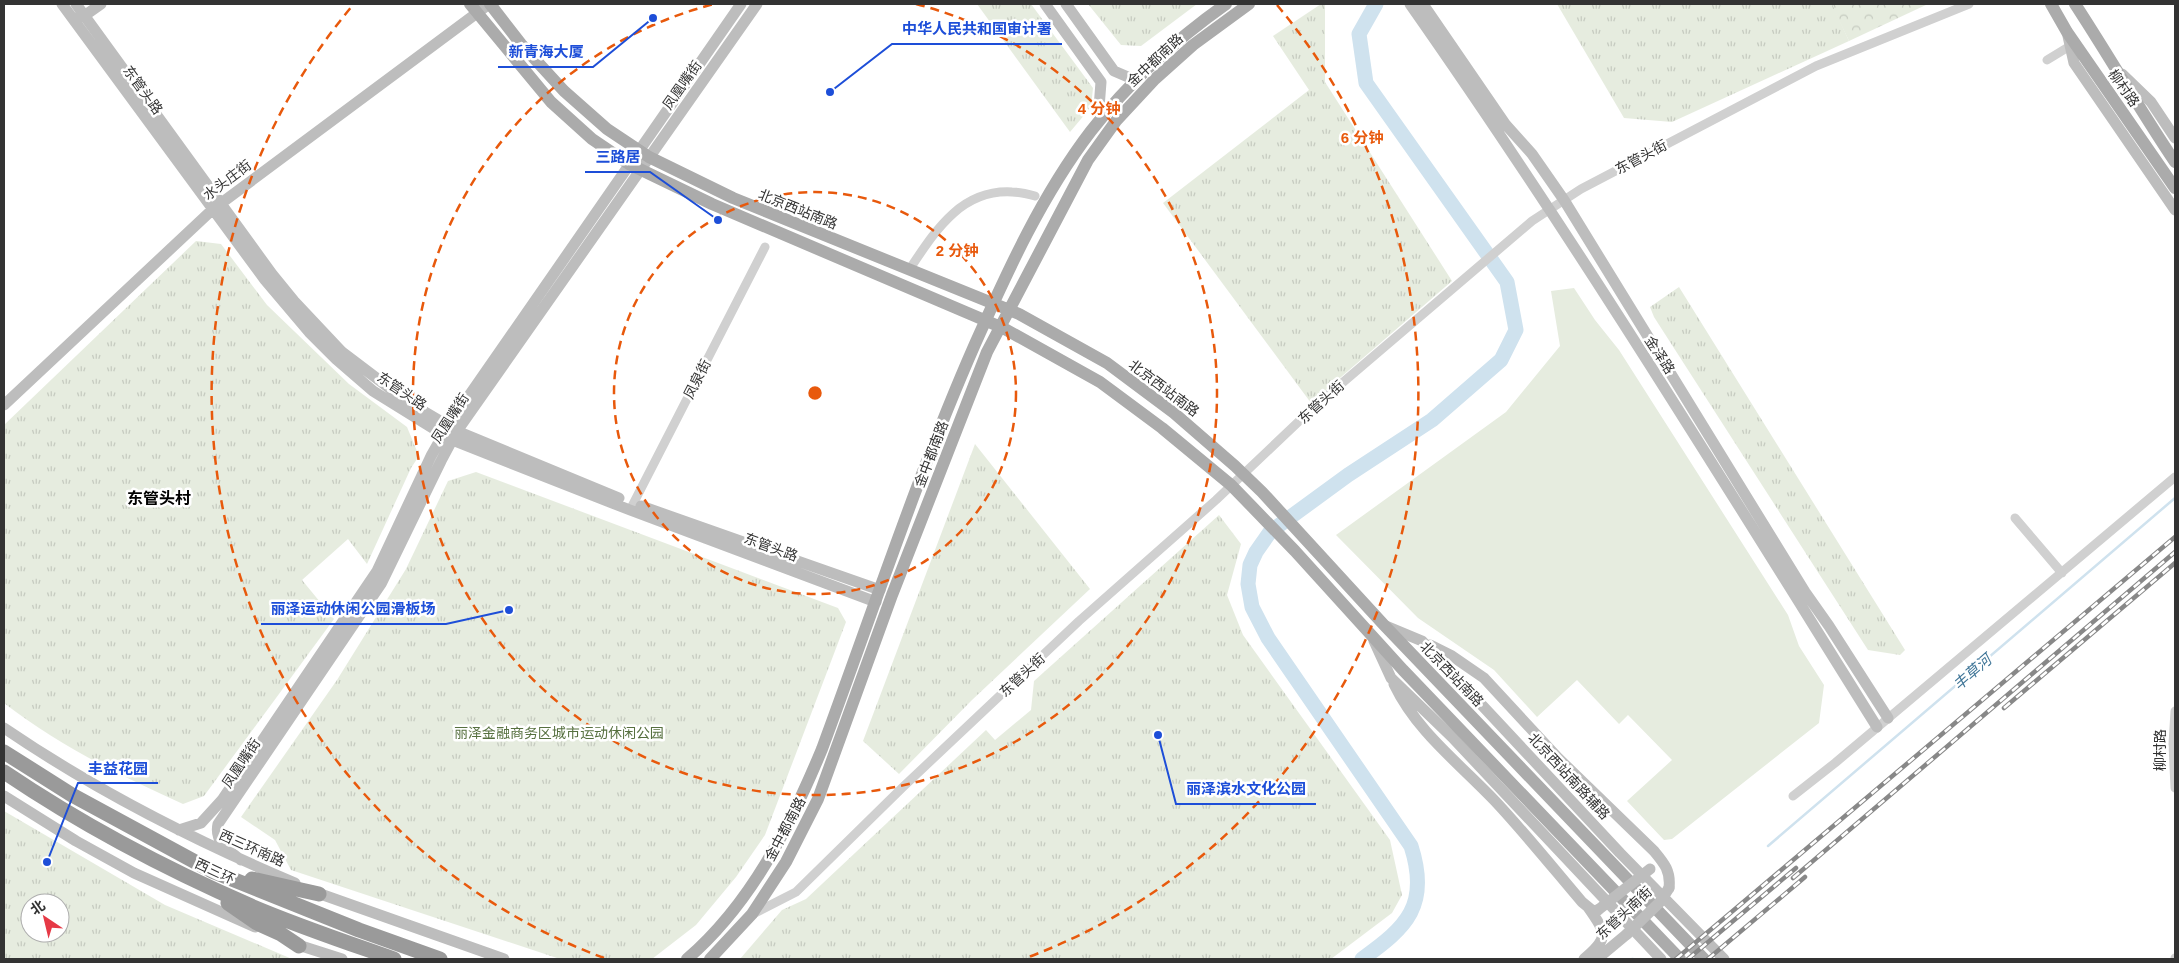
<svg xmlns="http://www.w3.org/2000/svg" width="2179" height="963" viewBox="0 0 2179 963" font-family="Arial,'Noto Sans SC',sans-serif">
<defs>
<pattern id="forest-crowns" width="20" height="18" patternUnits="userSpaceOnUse" patternTransform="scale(1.25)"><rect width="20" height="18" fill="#e6ecdf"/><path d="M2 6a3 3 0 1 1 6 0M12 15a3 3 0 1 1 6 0" fill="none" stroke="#c6cbc0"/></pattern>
<pattern id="park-tufts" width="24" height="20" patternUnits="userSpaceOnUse" patternTransform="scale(1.25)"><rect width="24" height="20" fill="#e6ecdf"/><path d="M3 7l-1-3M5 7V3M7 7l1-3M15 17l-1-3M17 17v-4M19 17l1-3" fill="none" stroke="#c6cbc0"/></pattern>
</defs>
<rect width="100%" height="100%" fill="#fff"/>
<path fill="#e6ecdf" d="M1574,288L1595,320L1619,350L1788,615L1799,646L1824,685L1819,723L1672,839L1664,840L1627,801L1672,760L1628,715L1619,724L1577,680L1537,717L1494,670L1418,618L1336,535L1506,412L1560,346L1551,291Z"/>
<path fill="url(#forest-crowns)" d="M1831,4H1928L1849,41Z"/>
<path fill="url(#park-tufts)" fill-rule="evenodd" d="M977,4H1031L1093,88L1091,107L1070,132Z
M1088,4H1197L1141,46L1121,45Z
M1321,4H1325V82L1452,281L1311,403L1163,203L1309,90L1273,36Z
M1557,4H1832L1849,41L1672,122L1624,118Z
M196,241L221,244L267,305L349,384L407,427L419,456L411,468L367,564L348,539L302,580L334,619L204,796L183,804C121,776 58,745 4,703V425Z
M1679,287L1905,650L1900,655L1868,650L1654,317L1650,307Z
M975,444L1090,589L972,700L899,774L863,741Z
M476,472L838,608L846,622L765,835L736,877L696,925L652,959H560L291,870L275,840L241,817L337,680L406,569L448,481Z
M1219,515L1241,544L1227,595L1243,635L1390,840L1402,895L1392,913L1331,959H740L782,910L806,899L986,730L995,740L1031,710L1034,681Z
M4,811L165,905L292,959H4ZM30,903H60V933H30Z"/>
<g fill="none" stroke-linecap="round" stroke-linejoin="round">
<path stroke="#cfe2ee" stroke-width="2.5" d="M1768,846L2175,498
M1632,959H1633"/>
<path stroke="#cfe2ee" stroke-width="15" d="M1362,959C1407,927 1430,905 1411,846L1268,638L1252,607L1248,584L1250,565L1256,552L1270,532L1348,475L1432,420L1501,360L1516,330L1507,282L1366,83L1359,34L1376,4"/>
<path stroke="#d0d0d0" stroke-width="9" d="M2047,60L2070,46
M909,270C934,233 960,189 1012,192C1020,192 1028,194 1035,196
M630,510L765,247
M2015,518L2062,573
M2175,711L2173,744L2175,788
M1793,796L1835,763L2175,477
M755,913L796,892L904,786L1079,621L1216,500L1314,407L1532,221L1581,189L1816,66L1969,4
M2175,959V958"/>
<path stroke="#bdbdbd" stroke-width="11" d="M62,4L265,280L309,332L336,359L373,391L452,440L630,510L876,602
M76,4L272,274L294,301L342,352L408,402L457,431L619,498
M1045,4L1101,82L1099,108
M1066,4L1114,71L1128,77
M1410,4C1575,239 1725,484 1877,727
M1423,4L1506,125L1532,154L1564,200L1805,592L1829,626L1888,718
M77,18L84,16L101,4
M2068,36L2074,63L2175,210
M2122,74L2151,102L2175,138
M4,405L212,210L489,4
M641,506L880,590
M1386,626L1422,641L1620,853L1724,959
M1374,641L1391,678L1452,737L1661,959
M1430,645L1452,656L1484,678L1558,758L1654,851C1664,863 1671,871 1669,888
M1394,684C1417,732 1459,763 1495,801C1525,833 1553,868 1582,902L1593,911L1598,910
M4,728C95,790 193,840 295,883
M4,796L76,841L134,873L255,927
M179,830L201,823L222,800L377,571L431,456L448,426L741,4
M241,860C229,851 214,842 218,824L381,584L441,461L457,431L757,4
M312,891L504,959
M292,943L342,959
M1584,959C1609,938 1607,934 1588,907
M1597,959L1627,934"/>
<path stroke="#ababab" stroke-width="12" d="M470,4L551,102L592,139L629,164L712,204L1003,328L1100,382L1162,428L1231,485L1295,551L1403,670L1680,959
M490,4L521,44L564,91L607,129L649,157L733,198L1019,314L1107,363L1174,413L1235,466L1262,492L1384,625L1704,959
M2051,4L2067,32L2175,188
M2075,4C2109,56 2140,110 2175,162
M687,959C751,904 790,826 822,749C872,614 917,476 975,344C1008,270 1042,195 1091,131C1130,81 1175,40 1226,4
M710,959L752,914L786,862L818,799L892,595L987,352L1088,160L1116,121L1155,79L1193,45L1249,4"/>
<path stroke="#9a9a9a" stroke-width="15" d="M4,752L72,795L212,871L359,930L440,959
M4,772C81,824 166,869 251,906C298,926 346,942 394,959
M252,879L319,894
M228,903L257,923L281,934L299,946"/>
<defs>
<path id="rail" d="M2004,708L2175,563
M1793,878L2175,552
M1676,959L2175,537
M1688,959L1796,868
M1708,959L1805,877"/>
</defs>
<use href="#rail" stroke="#888" stroke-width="4.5"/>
<use href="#rail" stroke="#fff" stroke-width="2.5" stroke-dasharray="8" stroke-linecap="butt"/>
<path stroke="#bdbdbd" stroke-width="11" d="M1598,910L1650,869
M1627,934L1660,902L1669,888"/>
</g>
<g fill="none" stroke="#e8590c" stroke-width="2.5" stroke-dasharray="9 6">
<circle cx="815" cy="393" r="201"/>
<path d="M916 4A402 402 0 1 1 714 4"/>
<path d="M604 958A603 603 0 0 1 353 5M1277 5A603 603 0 0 1 1026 958"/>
</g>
<g text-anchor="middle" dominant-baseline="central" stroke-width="5" stroke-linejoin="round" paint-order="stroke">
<g font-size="14" fill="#333" stroke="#fff">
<text transform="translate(1155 60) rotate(-43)">金中都南路</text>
<text transform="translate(682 85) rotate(-55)">凤凰嘴街</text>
<text transform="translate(2124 88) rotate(55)">柳村路</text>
<text transform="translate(143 90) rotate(54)">东管头路</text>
<text transform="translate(1641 157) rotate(-28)">东管头街</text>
<text transform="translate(227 180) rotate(-37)">水头庄街</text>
<text transform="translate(798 209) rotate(22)">北京西站南路</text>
<text transform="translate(1660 355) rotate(57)">金泽路</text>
<text transform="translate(697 379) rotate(-63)">凤泉街</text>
<text transform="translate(1164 388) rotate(37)">北京西站南路</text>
<text transform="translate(402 391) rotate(34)">东管头路</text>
<text transform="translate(1321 402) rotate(-42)">东管头街</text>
<text transform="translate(450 418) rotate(-57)">凤凰嘴街</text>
<text transform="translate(931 454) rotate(-69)">金中都南路</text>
<text transform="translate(771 547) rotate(20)">东管头路</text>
<text transform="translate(1452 674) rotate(46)">北京西站南路</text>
<text transform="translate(1022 675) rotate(-43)">东管头街</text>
<text transform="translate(2160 750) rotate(-90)">柳村路</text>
<text transform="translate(241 763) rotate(-56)">凤凰嘴街</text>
<text transform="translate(1569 776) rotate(47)">北京西站南路辅路</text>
<text transform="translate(785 829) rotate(-62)">金中都南路</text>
<text transform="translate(252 848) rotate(24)">西三环南路</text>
<text transform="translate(215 871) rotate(25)">西三环</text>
<text transform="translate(1624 913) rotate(-43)">东管头南街</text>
</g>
<g font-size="14" fill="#56703f" stroke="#fff">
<text x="559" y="733">丽泽金融商务区城市运动休闲公园</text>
</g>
<g font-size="15" font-style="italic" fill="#3f7597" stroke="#fff">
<text transform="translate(1972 672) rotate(-41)">丰草河</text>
</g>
<g font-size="16" font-weight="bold" fill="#000" stroke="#fff">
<text x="159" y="498">东管头村</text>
</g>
</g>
<circle cx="815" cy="393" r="8" fill="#e8590c" stroke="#fff" stroke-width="2.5"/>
<g font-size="15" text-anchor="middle" font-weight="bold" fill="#e8590c" stroke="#fff" stroke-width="5" stroke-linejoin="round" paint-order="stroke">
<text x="1099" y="114">4 分钟</text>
<text x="1362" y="143">6 分钟</text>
<text x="957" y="256">2 分钟</text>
</g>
<path fill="none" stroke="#1d4ed8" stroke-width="2" d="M830 92L892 44H1062M653 18L593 67H498M718 220L650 172H585M509 610L446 624H261M47 862L78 783H158M1158 735L1176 804H1316"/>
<g fill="#1d4ed8" stroke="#fff" stroke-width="2">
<circle cx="830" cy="92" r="5"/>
<circle cx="653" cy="18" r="5"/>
<circle cx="718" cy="220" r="5"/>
<circle cx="509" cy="610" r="5"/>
<circle cx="47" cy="862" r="5"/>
<circle cx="1158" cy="735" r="5"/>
</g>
<g font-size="15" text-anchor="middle" font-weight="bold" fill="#1d4ed8" stroke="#fff" stroke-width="5" stroke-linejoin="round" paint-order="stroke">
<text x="977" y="34">中华人民共和国审计署</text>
<text x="546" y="57">新青海大厦</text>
<text x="618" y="162">三路居</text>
<text x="353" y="614">丽泽运动休闲公园滑板场</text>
<text x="118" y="774">丰益花园</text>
<text x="1246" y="794">丽泽滨水文化公园</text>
</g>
<rect width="2179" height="963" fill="none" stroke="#333333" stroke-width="10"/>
<g transform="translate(45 918) rotate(325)"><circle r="24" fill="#ffffff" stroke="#adadad"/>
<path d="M0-4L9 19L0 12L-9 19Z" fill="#e63946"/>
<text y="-8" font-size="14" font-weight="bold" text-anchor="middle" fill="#333333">北</text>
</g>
</svg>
